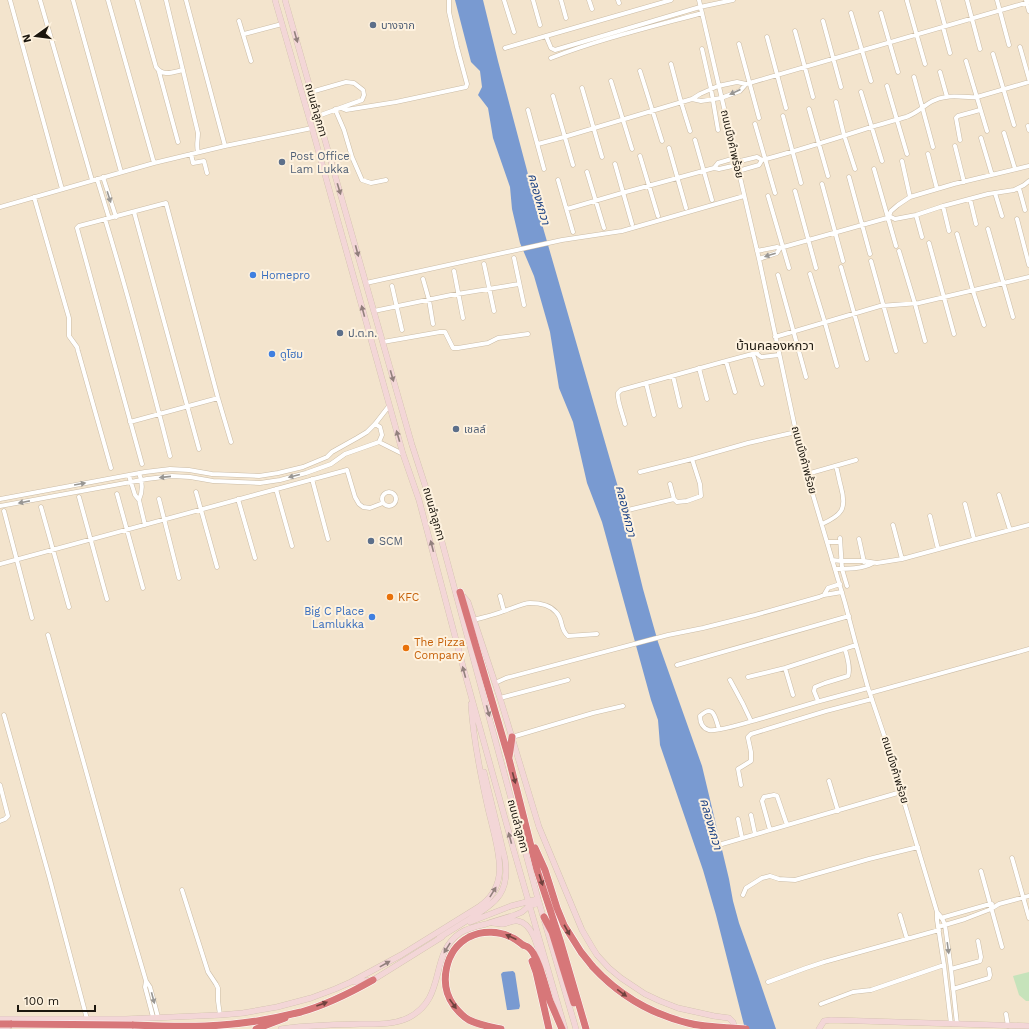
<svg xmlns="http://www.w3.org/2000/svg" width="1029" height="1029" viewBox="0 0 1029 1029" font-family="'Work Sans','Noto Sans Thai',sans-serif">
<rect width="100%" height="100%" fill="#f3e4cd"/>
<path fill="#c6e3bb" d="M1029,972V1001H1026L1019,995L1013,976Z"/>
<path fill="#799ad1" d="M455,0H483L498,61L533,193L620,494L629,521L630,536L643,589L658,642L702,766L729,879L733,901L739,923L758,976L776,1029H745L716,915L703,870L660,745L658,720L651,700L602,522L587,483L573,422L559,388L550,332L534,276L520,243L512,209L510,187L493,138L488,108L478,95L482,87L480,71L471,62Z
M513,971L515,973L520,1006L519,1009L510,1010H507L501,974L503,972Z"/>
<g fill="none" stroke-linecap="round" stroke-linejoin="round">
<defs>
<path id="street" d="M10,0L62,189
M40,0L92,180
M73,0L121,172
M108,0L154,163
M137,0L156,67C163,77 173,72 183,70
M166,0L198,133C198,140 196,145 198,152
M186,0L225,146
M504,0L514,32
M533,0L540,25
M561,0L566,18
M589,0L592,9
M618,0L619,3
M699,0L759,259L796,432L810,485L845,603L855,641L868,688L884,735L937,912V920L944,965L951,1024
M938,0L945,26
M967,0L980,49
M997,0L1009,45
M1026,0L1029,11
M907,1L925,64
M851,13L871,81
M881,13L898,72
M239,21L251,61
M823,21L841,87
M943,27L950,53
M795,31L813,97
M244,34L282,24
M546,36L671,0
M767,37L786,108
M739,44L759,118
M1020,47L1029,79
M505,48L546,36L551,48L555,50L700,7L733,0
M702,49L711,89L718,130
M993,54L1014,125
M551,58C600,39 651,27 702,13
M966,61L987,131
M671,64L681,102L690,131
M640,71L662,141
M159,72L178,142
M940,72L947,97
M914,77L933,147
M611,81L632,149
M887,86L907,154
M582,88L602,157
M311,92L346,82L354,83L363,90L364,95L362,100L318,116
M861,92L882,161
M553,96L573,165
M692,99L701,101L721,98L740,91L746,84L1029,2
M836,102L844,135L855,169
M341,108L346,110L396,102L466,87L467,84L457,47L449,12V0
M335,109L344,130L352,157L362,180L371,183L386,180
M809,109L828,176
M528,110L544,169
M783,116L801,183
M755,124L775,193
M1028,126L1029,130
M1004,133L1015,169
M981,138L992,175
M695,140L712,200
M960,140L956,118L958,116L980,110
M538,144L564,137L692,99L700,94L718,86L737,82L746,84
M955,146L964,182
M669,148L686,208
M191,154L193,163L204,161L207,173
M928,154L937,189
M640,156L658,216
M902,161L910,197
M736,162L757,157L762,160
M615,164L632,224
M714,168L718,163L735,158
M874,169L896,246
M738,171L759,165L762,160L766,159C800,150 834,139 868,128C881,124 893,121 906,117C921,112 928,99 946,97C956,95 967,98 977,97L1029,82
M587,172L604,228
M103,177L116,217
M849,177L870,254
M97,179L109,218
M558,180L573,232
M822,184L843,261
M1019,188L1025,210
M795,191L816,268
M995,193L1002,216
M768,196L789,268
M34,197L69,318V336L77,347L78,351L111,468
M970,199L976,224
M943,206L949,231
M0,207L154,163L225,146L312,128
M567,209L622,193L714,168L719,169L737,165
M134,212L199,449
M916,215L922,237
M889,216L891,211L898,205L910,197L954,184L1029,166
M105,219C129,298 150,377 170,456
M1017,219L1029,265
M988,229L1013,317
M957,234L973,291L984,325
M929,243L954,334
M757,251L777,247L780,248L887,218L889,216L895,219L916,215L943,206L988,194L1014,190L1024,185L1029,181
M899,251L915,304L925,341
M514,258L524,305
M759,259L777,253L780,248
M871,261L896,351
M484,264L494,311
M841,267L867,359
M454,271L463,318
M810,274L825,323L837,366
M778,275L806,377
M423,279L429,300L433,324
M366,283L562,240L622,231L744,196
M392,286L402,330
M374,311L451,295L519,284
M775,337L880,306L919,303L1029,277
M383,342L440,332H445L453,348H458L488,343L498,338L528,334
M756,353L761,357L779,355
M753,354L762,384
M726,361L735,392
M699,368L707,399
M673,376L680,406
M646,383L654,415
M130,422L218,398
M375,424L380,427L382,435L379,442
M625,424C624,418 616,398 618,393C619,392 620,391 621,390L726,361L756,353L759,349L777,346
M142,464L77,228L79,226L166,203L218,398L231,442
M640,472L692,459
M139,473C143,483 143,491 139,500
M807,474L856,460
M129,476L135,495L139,500L145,525
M312,479L328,539
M670,484L674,499
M276,489L292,546
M382 499a7 7 0 1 1 14 0a7 7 0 1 1-14 0Z
M196,492L217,567
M117,494L143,588
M999,495L1010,530
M79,497L107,599
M0,499L145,472L170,469L189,470L212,474L259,476L278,473L303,467L327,457L332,452L357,438L367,432L375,424L389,406
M159,499L179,578
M238,499L255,558
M965,504L974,539
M0,506L147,479L172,476L190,477L213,481L260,483L280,480L306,473L331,464L345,454L379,442L403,454
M41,507L69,607
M628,510L674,499L677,502L687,501L701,496L700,484L692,459L748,443L796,432
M4,511L32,618
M930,516L938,549
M822,524C842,515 847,509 841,487C839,480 838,473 836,466
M893,525L902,559
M840,538L842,569L847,586
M859,539L864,562
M827,542H840
M832,560L841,561H864L877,563L902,559L972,540L1029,525
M0,564L347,470L355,497L359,504L363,507L370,508L383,503
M835,569C847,569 862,569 873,563
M824,595L828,588L840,584
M500,596L504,611
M474,620C484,617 494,615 504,611C511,609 523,603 530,603C539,603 550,605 556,612C564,620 559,628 568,636L597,634
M48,635L119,889L146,981L150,987L158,1017
M677,665L849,616
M785,668L793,695
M748,677L785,668L856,645
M730,680L743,704L751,721
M495,683L506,678L668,635L703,628L755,615L819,597L824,595L842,592
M870,693L1029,649
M500,698L568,680
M818,701L814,691L815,687L825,683L848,676C851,668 847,657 845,649
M4,715L49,876L87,1019
M719,729C715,718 714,703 700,716C700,723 702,728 709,730C721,732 751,721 763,718C798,707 833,697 868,688
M512,737L593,713L623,706
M829,781L838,811
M0,785L8,816L5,819L0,821
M741,785L738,769L751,761V752L748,738V737L751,734L826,711L872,699
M751,815L755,834
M738,819L742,838
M770,830L762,801L764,797L774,795L777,796L787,825
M722,844L901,792
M1012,858L1029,918
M981,871L1002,947
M182,890L208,972L216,984L218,988V1001L220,1015
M743,895L746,888L762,878L770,876L779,879L795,880L869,859L918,847
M937,912L942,918L945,925L951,969L957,1024
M900,915L907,939
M941,918L990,904H992
M938,927L965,919L991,909L999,904L1029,896
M951,969L980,961L981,957L978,941
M146,981L145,987L153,1017
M768,982L806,968L824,962L939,930
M953,989L989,978L990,975L989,969
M821,1004L853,992L871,990L944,965
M1006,1014L1008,1026"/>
<path id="secondary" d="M275,0L312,128L403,454L419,500L465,674L514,851L565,1029
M285,0L412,445L435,516L538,899L576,1029
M462,595L468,602L500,698L539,827L582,930L592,947L597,955L609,968L621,978L645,994L660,1001L678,1008L714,1016L729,1018L733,1022L735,1029
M470,922L511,906L538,899
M493,923C496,923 500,924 503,924C508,923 513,920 518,921C535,924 539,954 543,968
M439,938C450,931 460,925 471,918C497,902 510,892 505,859L484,772
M355,982L373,980L442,937
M0,1019H126L220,1015L243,1013L277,1007L311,998L335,989L351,982L401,955L480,906C490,899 497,889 499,876C502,857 491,823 487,804C480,772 473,737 471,704
M2,1029L12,1025
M281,1029C307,1025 334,1025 360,1024C376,1024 393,1025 408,1018C448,998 428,955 460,933C468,928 477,926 486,924C495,921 505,918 515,915L522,912L529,906L539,903
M819,1029L824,1021L831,1020L1029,1026"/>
<path id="highway" d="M460,592L509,759L537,870L560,940L586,1029
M509,757L512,737
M535,848L545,870L557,908L564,925L581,952L593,967
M544,917L552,932L568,984L574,1003
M532,961L536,972L549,1029
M0,1024H12
M132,1025C156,1026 180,1027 205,1026C237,1025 269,1020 301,1012C326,1005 350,993 373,980
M256,1029L285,1018
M501,1029C491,1027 479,1025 469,1020C463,1017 458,1011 454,1006C438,984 445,950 469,937C483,930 500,931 513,938C517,940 520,943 523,945C525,946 527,946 529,948C538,955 546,989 550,1001C554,1010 558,1020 562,1029"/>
</defs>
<use href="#street" stroke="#cbbca6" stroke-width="5"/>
<use href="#secondary" stroke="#cbbca6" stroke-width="6"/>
<use href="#highway" stroke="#fff" stroke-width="8"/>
<use href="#street" stroke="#fff" stroke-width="4"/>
<use href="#secondary" stroke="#f3d6d7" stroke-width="5.5"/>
<use href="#highway" stroke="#d77779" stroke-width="7"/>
<defs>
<path id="highway-bridge" d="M593,967C619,995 651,1014 688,1023C707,1028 727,1027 746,1029
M12,1024L132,1025"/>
</defs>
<use href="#highway-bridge" stroke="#fff" stroke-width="8" stroke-linecap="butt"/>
<use href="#highway-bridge" stroke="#d77779" stroke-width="7"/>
</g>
<defs><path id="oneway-solid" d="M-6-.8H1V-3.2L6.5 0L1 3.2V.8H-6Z"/></defs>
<g fill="#92807d">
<use href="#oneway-solid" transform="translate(296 37) rotate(74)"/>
<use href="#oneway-solid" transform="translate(339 189) rotate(73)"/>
<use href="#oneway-solid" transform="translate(357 251) rotate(75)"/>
<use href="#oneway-solid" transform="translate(363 311) rotate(-105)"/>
<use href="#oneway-solid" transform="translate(392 376) rotate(74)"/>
<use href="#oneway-solid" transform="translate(398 436) rotate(-106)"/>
<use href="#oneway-solid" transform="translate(432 546) rotate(-104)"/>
<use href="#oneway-solid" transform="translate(464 672) rotate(-105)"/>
<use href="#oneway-solid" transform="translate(488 711) rotate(75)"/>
<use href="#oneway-solid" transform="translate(510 838) rotate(-105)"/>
<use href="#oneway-solid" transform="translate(493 892) rotate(-58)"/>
<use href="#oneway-solid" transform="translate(447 948) rotate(122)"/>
<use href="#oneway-solid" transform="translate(385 964) rotate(-29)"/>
</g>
<g fill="#989693">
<use href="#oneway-solid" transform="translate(735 92) rotate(156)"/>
<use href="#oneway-solid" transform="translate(109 197) rotate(72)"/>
<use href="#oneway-solid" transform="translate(770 255) rotate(162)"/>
<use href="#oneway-solid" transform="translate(294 476) rotate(166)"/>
<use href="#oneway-solid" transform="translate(165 477) rotate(174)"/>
<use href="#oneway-solid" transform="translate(80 484) rotate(-10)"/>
<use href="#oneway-solid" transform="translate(24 502) rotate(169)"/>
<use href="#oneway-solid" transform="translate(948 948) rotate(82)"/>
<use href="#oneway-solid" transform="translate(153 998) rotate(75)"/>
</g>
<g fill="#70423e">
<use href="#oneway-solid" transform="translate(514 778) rotate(75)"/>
<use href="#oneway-solid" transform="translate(541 880) rotate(72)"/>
<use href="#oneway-solid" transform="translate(567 930) rotate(61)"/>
<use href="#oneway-solid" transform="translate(511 937) rotate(-155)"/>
<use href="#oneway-solid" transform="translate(622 993) rotate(36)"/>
<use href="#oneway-solid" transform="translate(322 1004) rotate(-20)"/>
<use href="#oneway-solid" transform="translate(453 1004) rotate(55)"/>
</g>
<g fill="#5c6f8a" stroke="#fef2df" stroke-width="1.5">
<circle cx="373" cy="25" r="4"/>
<circle cx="282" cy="162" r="4"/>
<circle cx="340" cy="333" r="4"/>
<circle cx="456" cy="429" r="4"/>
<circle cx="371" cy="541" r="4"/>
</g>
<g fill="#3f7fe0" stroke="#fef2df" stroke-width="1.5">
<circle cx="253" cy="275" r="4"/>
<circle cx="272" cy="354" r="4"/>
<circle cx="372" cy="617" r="4"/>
</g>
<g fill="#e8710a" stroke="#fef2df" stroke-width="1.5">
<circle cx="390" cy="597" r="4"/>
<circle cx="406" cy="648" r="4"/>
</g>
<g text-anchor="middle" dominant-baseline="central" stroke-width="4" stroke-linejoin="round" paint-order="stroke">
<g font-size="11" fill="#4e5e75" stroke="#fef2df" text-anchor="start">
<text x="381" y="25">บางจาก</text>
<text x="290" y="156">Post Office<tspan x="290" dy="13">Lam Lukka</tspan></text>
<text x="348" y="333">ป.ต.ท.</text>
<text x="464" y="429">เชลล์</text>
<text x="379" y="541">SCM</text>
</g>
<g font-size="11" fill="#1b160e" stroke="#fef2df">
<text transform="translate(316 110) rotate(74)">ถนนลำลูกกา</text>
<text transform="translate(732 144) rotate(77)">ถนนบึงคำพร้อย</text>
<text transform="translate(804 460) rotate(75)">ถนนบึงคำพร้อย</text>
<text transform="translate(434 514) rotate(74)">ถนนลำลูกกา</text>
<text transform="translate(895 770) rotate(73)">ถนนบึงคำพร้อย</text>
<text transform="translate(518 826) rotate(75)">ถนนลำลูกกา</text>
</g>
<g font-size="11" fill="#366cbe" stroke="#fef2df" text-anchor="start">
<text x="261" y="275">Homepro</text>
<text x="280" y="354">ดูโฮม</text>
<text x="364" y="611" text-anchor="end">Big C Place<tspan x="364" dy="13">Lamlukka</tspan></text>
</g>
<g font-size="11" fill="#c56008" stroke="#fef2df" text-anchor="start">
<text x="398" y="597">KFC</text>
<text x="414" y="642">The Pizza<tspan x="414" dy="13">Company</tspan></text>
</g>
<g font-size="12" font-style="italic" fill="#1c4285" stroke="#fef2df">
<text transform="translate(539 199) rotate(74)">คลองหกวา</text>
<text transform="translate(626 511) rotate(76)">คลองหกวา</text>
<text transform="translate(711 824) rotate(74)">คลองหกวา</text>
</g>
<g font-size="13" fill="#1b160e" stroke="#fef2df">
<text x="775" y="345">บ้านคลองหกวา</text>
</g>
</g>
<g transform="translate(36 36) rotate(256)" stroke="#fef2df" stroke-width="3" paint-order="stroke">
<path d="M0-3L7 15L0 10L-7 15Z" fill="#1b160e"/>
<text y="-6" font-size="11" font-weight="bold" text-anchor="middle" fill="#1b160e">N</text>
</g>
<path d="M18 1005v6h77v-6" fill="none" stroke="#1b160e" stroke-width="2"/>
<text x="24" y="1005" font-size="12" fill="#1b160e" stroke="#fef2df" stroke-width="3" paint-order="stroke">100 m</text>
</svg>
